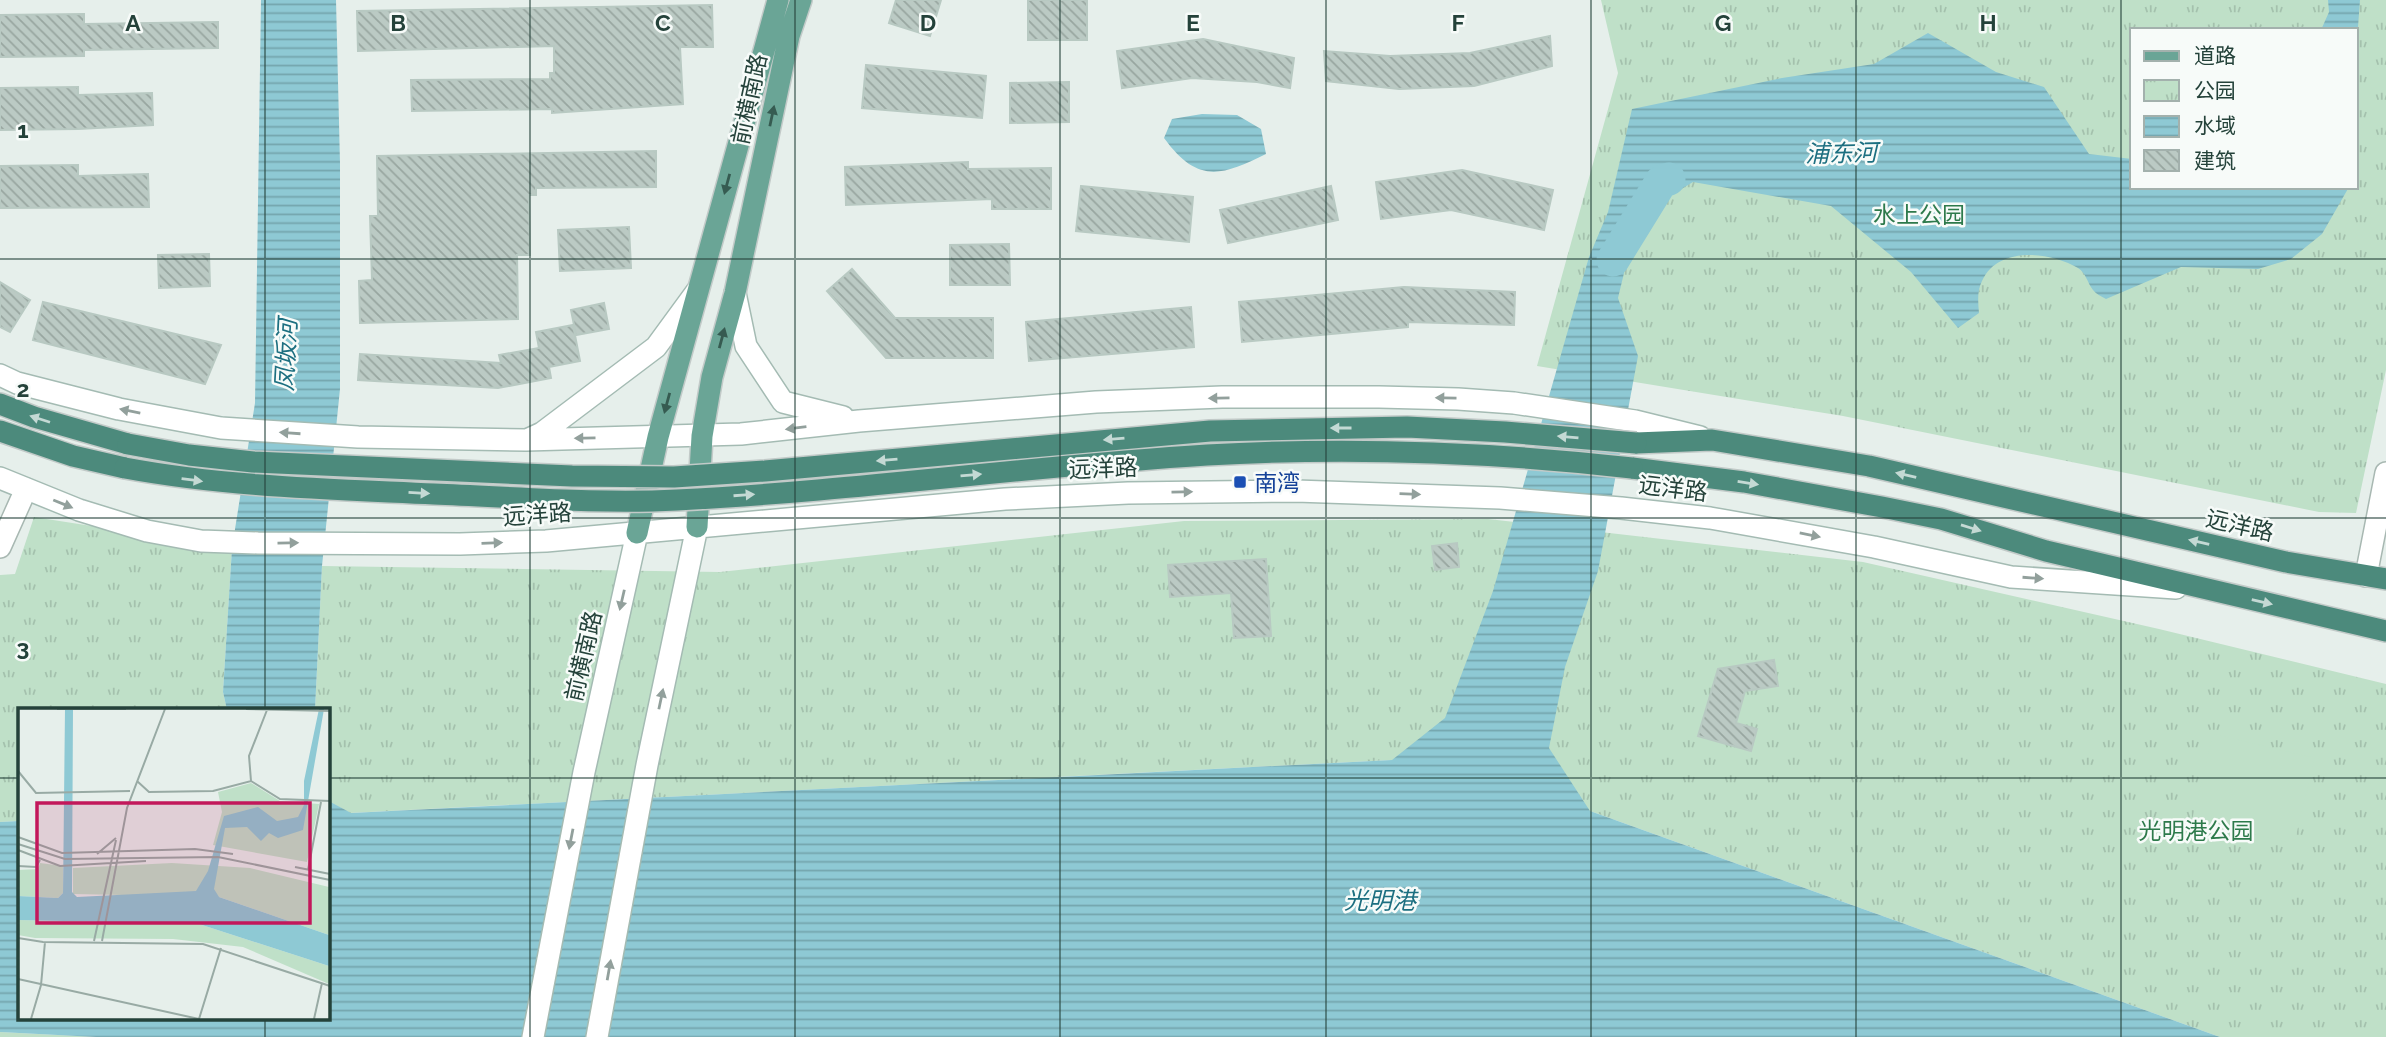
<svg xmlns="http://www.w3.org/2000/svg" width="2386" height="1037" viewBox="0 0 2386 1037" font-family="Raleway,'Noto Sans SC',sans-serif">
<defs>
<pattern id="park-tufts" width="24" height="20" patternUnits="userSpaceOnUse" patternTransform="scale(1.75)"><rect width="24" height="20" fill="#bfe0c8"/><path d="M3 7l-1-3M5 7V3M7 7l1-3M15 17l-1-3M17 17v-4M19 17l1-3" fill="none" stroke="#a4c1ad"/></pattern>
<pattern id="water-rules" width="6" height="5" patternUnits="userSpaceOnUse" patternTransform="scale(1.75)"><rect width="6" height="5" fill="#8ec9d4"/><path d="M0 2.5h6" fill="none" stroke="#74a5ad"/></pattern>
<pattern id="building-back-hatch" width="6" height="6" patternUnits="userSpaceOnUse" patternTransform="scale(1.75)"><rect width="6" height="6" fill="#bbcac4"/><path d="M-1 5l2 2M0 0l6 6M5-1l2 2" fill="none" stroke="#98a6a0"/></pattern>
</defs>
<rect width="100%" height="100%" fill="#e6efeb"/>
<path fill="url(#park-tufts)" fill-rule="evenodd" d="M1601,0H2386V370L2356,513L2319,512L1843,416L1537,366L1618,73ZM2132,30H2356V187H2132Z
M34,517L232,548L223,692L227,710H19V821L0,822V575L15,574Z
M1488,519L1863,562L2159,629L2386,684V1037H2220L1590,811L1392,760L350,813L327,800V710H315L322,566L720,572L1184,521Z
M0,1032L96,1037H0Z"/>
<path fill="#bfe0c8" d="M2213,734L2315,758L2294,844L2192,820Z"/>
<path fill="url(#water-rules)" d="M261,0H336L340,163V389L322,566L315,710H227L223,692L232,548L255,403Z
M2328,0H2360L2356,54V30H2321L2329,12Z
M1928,33L1996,72L2044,87L2089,154L2132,159V187H2349L2322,234L2291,259L2258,269L2181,267L2106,299C2101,296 2096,294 2093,290C2087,282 2086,273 2078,268C2051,252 1998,245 1982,281C1977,291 1978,302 1979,313L1958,328L1911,272L1831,206L1693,182L1638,215L1618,298L1638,356L1598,571L1565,667L1549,748L1590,811L2220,1037H96L0,1032V822L19,821V1018H327V800L351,813L1392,760L1445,718L1493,591L1589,257L1608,212L1632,109L1782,78L1874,64Z
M1202,114L1237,115L1261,129L1266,154C1220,177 1197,183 1164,138L1172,119Z"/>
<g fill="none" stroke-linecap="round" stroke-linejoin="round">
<path stroke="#8ec9d4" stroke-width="33" d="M1613,260L1661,182L1669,179"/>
</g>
<path fill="url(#building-back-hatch)" stroke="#b8c9c2" stroke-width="2" d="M896,0H941L930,36L889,23Z
M1028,0H1087V40H1028Z
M712,5L713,47H680L683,104L552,113V109L412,111L411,80L550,79V73H554V46L358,51L357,11Z
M84,14V24L218,22V48L84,50V56L0,57V15Z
M1550,36L1552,66L1474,86L1399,89L1326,81L1324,51L1390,56L1470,53Z
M1203,39L1294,58L1290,88L1257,82L1192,78L1122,88L1117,51Z
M866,65L986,76L982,118L862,108Z
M1069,82V122L1010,123V83Z
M78,87V95L152,93L153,125L78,129L0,130V88Z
M656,151V187L536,188V195H529L530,255H517L518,319L360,323L359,281L372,280L370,216H378L377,156Z
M968,162V169L1051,168V209H992V199L846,205L845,167Z
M78,165V176L148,174L149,207L0,208V166Z
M1462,170L1553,190L1544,230L1451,210L1381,219L1376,182Z
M1081,186L1193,197L1189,242L1076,231Z
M1331,186L1338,220L1228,243L1220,210Z
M629,227L631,268L560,271L558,230Z
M1009,244L1010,285H950V245Z
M209,254L210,286L159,288L158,255Z
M852,269L895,318H993V358H886L827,291Z
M0,282L30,300L10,332L0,327Z
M1404,287L1515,292L1514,325L1408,322V327L1242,342L1239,302Z
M43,302L221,345L205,384L33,340Z
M604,303L609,329L576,335L571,310Z
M1191,307L1194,347L1029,361L1026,322Z
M573,325L580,361L549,367L551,378L498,388L358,380L360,354L501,363L499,355L539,348L536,332Z
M1457,543L1459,567L1435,570L1432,546Z
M1266,559L1271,636L1234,638L1231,593L1170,597L1168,565Z
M1774,660L1778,686L1745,691L1736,723L1757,729L1751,751L1698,736L1718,669Z"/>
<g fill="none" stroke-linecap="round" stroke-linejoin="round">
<defs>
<path id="tertiary" d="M0,547L26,489
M2366,576L2386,473"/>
<path id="secondary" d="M735,293L746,346L783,402L843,417
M0,375L17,383L119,409L221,428L358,437L526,440L741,434L859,421L1096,402L1222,397H1379L1458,399L1514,403L1635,421L1700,437
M529,439L542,433L656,347L697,291
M0,478L79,510L147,531L201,541L258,543L460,544L546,541L1005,499L1128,493L1296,491L1500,498L1621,508L1710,518L1874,547L2011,577L2176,588
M533,1037L584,772L637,533
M597,1037L647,765L697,527"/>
<path id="primary" d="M697,527L702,436L712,377L735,293L789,36L801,0
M637,533L658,437L778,0"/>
<path id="trunk" d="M0,404L34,417L128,444
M0,431L73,456L125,468
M1636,443L1712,440L1869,466L2286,562L2386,579
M1632,468L1744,482L1882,507L1941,519L2046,551L2386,631"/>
</defs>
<use href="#tertiary" stroke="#a8b8b2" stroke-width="24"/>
<use href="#secondary" stroke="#a4bbb3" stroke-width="24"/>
<use href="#primary" stroke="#c2cac8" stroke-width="24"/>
<use href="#trunk" stroke="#c2cac8" stroke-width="24"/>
<use href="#tertiary" stroke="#fff" stroke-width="21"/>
<use href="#secondary" stroke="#fff" stroke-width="21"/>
<use href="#primary" stroke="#6aa596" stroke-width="21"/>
<use href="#trunk" stroke="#4c8a7c" stroke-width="21"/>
<defs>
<path id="trunk-bridge" d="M128,444L189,455L253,462L572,476L674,477L765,471L1210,431L1407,427L1505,432L1636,443
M125,468C228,487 329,489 434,494C515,497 597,504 677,500C854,491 1030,466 1207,455C1349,447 1491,452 1632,468"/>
</defs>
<use href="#trunk-bridge" stroke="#c2cac8" stroke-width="24" stroke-linecap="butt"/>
<use href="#trunk-bridge" stroke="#4c8a7c" stroke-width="21"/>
</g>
<defs><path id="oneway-solid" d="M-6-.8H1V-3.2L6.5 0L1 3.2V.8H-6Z" transform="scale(1.75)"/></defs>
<g fill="#365b51">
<use href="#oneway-solid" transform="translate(772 116) rotate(-78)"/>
<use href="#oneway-solid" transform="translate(727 184) rotate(105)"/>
<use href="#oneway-solid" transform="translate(722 338) rotate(-75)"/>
<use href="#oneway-solid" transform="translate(667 403) rotate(105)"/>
</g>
<g fill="#92a09c">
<use href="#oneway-solid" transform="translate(1219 398) rotate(179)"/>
<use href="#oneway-solid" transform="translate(1446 398) rotate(-179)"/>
<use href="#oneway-solid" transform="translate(130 411) rotate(-169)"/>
<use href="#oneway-solid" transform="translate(796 428) rotate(173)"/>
<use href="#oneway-solid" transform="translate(290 433) rotate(-176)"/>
<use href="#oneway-solid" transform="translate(585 438) rotate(179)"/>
<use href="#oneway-solid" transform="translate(1182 492) rotate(-1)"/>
<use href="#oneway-solid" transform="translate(1410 494) rotate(2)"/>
<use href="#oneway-solid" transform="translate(63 504) rotate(22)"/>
<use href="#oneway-solid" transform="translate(1810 535) rotate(11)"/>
<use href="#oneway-solid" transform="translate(288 543) rotate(-1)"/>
<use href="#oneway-solid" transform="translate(492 543) rotate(-2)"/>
<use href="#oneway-solid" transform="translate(2033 578) rotate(4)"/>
<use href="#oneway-solid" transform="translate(622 600) rotate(103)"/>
<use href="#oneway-solid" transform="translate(661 699) rotate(-78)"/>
<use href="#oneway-solid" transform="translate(571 839) rotate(101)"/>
<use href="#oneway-solid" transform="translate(609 970) rotate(-80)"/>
</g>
<g fill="#c4d9d4">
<use href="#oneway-solid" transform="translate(40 419) rotate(-162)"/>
<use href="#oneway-solid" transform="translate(1341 428) rotate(180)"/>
<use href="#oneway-solid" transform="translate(1568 437) rotate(-175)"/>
<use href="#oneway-solid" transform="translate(1114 439) rotate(175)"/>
<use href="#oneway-solid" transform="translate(887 460) rotate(175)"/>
<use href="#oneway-solid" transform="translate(971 475) rotate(-5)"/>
<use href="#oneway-solid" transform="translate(1906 475) rotate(-167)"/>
<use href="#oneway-solid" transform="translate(192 480) rotate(7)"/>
<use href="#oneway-solid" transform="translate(1748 483) rotate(9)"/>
<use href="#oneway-solid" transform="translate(419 493) rotate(3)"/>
<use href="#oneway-solid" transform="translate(744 495) rotate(-4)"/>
<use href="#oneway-solid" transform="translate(1971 528) rotate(17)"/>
<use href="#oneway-solid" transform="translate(2199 542) rotate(-167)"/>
<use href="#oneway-solid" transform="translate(2262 602) rotate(13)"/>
</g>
<path fill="none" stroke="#24423a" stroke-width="2" stroke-opacity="0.55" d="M265,0V710M530,0V1037M795,0V1037M1060,0V1037M1326,0V1037M1591,0V1037M1856,0V1037M2121,0V1037M0,259H2386M0,518H2386M0,778H19M327,778H2386M265,1018V1037"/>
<rect fill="#1a4fb4" stroke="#f7fbf9" stroke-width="2.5" x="1233" y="475" width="14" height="14" rx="3.5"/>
<g text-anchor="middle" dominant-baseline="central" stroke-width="5" stroke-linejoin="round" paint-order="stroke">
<g font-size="23" fill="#24423a" stroke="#f7fbf9">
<text transform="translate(749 99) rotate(-78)">前横南路</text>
<text transform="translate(1103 468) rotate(-2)">远洋路</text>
<text transform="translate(1673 488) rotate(7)">远洋路</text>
<text transform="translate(537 514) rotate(-4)">远洋路</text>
<text transform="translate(2240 525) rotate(13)">远洋路</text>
<text transform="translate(583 656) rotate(-77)">前横南路</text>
</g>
<g font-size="23" fill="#2d7a4b" stroke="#f7fbf9">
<text x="1919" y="214">水上公园</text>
<text x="2196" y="830">光明港公园</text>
</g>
<g font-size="23" fill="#164399" stroke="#f7fbf9" text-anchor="start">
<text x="1254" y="482">南湾</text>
</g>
<g font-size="24" font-style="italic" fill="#1c6f80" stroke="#f7fbf9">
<text transform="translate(1841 153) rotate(-1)">浦东河</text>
<text transform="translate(286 355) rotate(-87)">凤坂河</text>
<text x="1380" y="900">光明港</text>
</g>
</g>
<g transform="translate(18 708)">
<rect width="312" height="312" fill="#e6efeb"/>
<path d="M233,75L262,93L301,96L289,154L195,137L204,104L200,84ZM22,155L45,158V185L40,190L0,188V162L20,161ZM154,155L232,160L311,179V227L201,189L55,186V160ZM0,212L181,216L311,258V276L225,239L155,231L17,230L0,227Z" fill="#bfe0c8"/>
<path d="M47,1H55L54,184L59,189L178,183L190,163L206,108L240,99L259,113L280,109L286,97V73L301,1H306L285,122L260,130L251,125L243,133L229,119L207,120L196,181L201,189L311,227V258L181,216L0,212V188L40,190L45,185Z" fill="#8ec9d4"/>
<path fill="none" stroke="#98aaa4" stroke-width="2" d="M39,1H108M228,1L312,3M0,63L18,85L112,83M119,73L131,84L195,83L233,73L262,91L312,93M233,73L231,48L249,2M0,129L44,145L177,141L215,146M0,136L47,151L200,149L312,172M0,142L42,158L128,153M79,146L98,130M0,158L18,159L22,152M277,159L312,166M290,162L303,94M0,230L25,234L185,236L312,278M76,233L98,132M84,233L109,100L147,1M0,271L181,311M13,311L23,277L27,234M181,311L203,240M296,311L304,275"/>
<path fill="#c2185b" fill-opacity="0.15" stroke="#c2185b" stroke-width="3.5" d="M19,95H292V215H19Z"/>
<rect width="312" height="312" fill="none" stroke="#24423a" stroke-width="3.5"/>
</g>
<g font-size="23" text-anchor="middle" font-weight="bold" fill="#24423a" stroke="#f7fbf9" stroke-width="5" stroke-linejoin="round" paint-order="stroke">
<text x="133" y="31">A</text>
<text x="398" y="31">B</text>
<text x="663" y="31">C</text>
<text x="928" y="31">D</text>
<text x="1193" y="31">E</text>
<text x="1458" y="31">F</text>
<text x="1723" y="31">G</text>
<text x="1988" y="31">H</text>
<text x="23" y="138">1</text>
<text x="23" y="397">2</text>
<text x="23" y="656">3</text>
</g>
<rect x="2130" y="28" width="228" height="161" fill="#f7fbf9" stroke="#a3b1ad" stroke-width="2"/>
<rect x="2144" y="51" width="35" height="10" fill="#6aa596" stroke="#a3b1ad" stroke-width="2"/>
<text x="2194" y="63" font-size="21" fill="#24423a">道路</text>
<rect x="2144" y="80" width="35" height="21" fill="url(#park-tufts)" stroke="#a3b1ad" stroke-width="2"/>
<text x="2194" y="98" font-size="21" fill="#24423a">公园</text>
<rect x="2144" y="116" width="35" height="21" fill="url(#water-rules)" stroke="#a3b1ad" stroke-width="2"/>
<text x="2194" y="133" font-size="21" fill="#24423a">水域</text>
<rect x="2144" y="150" width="35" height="21" fill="url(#building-back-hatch)" stroke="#a3b1ad" stroke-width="2"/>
<text x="2194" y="168" font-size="21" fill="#24423a">建筑</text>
</svg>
